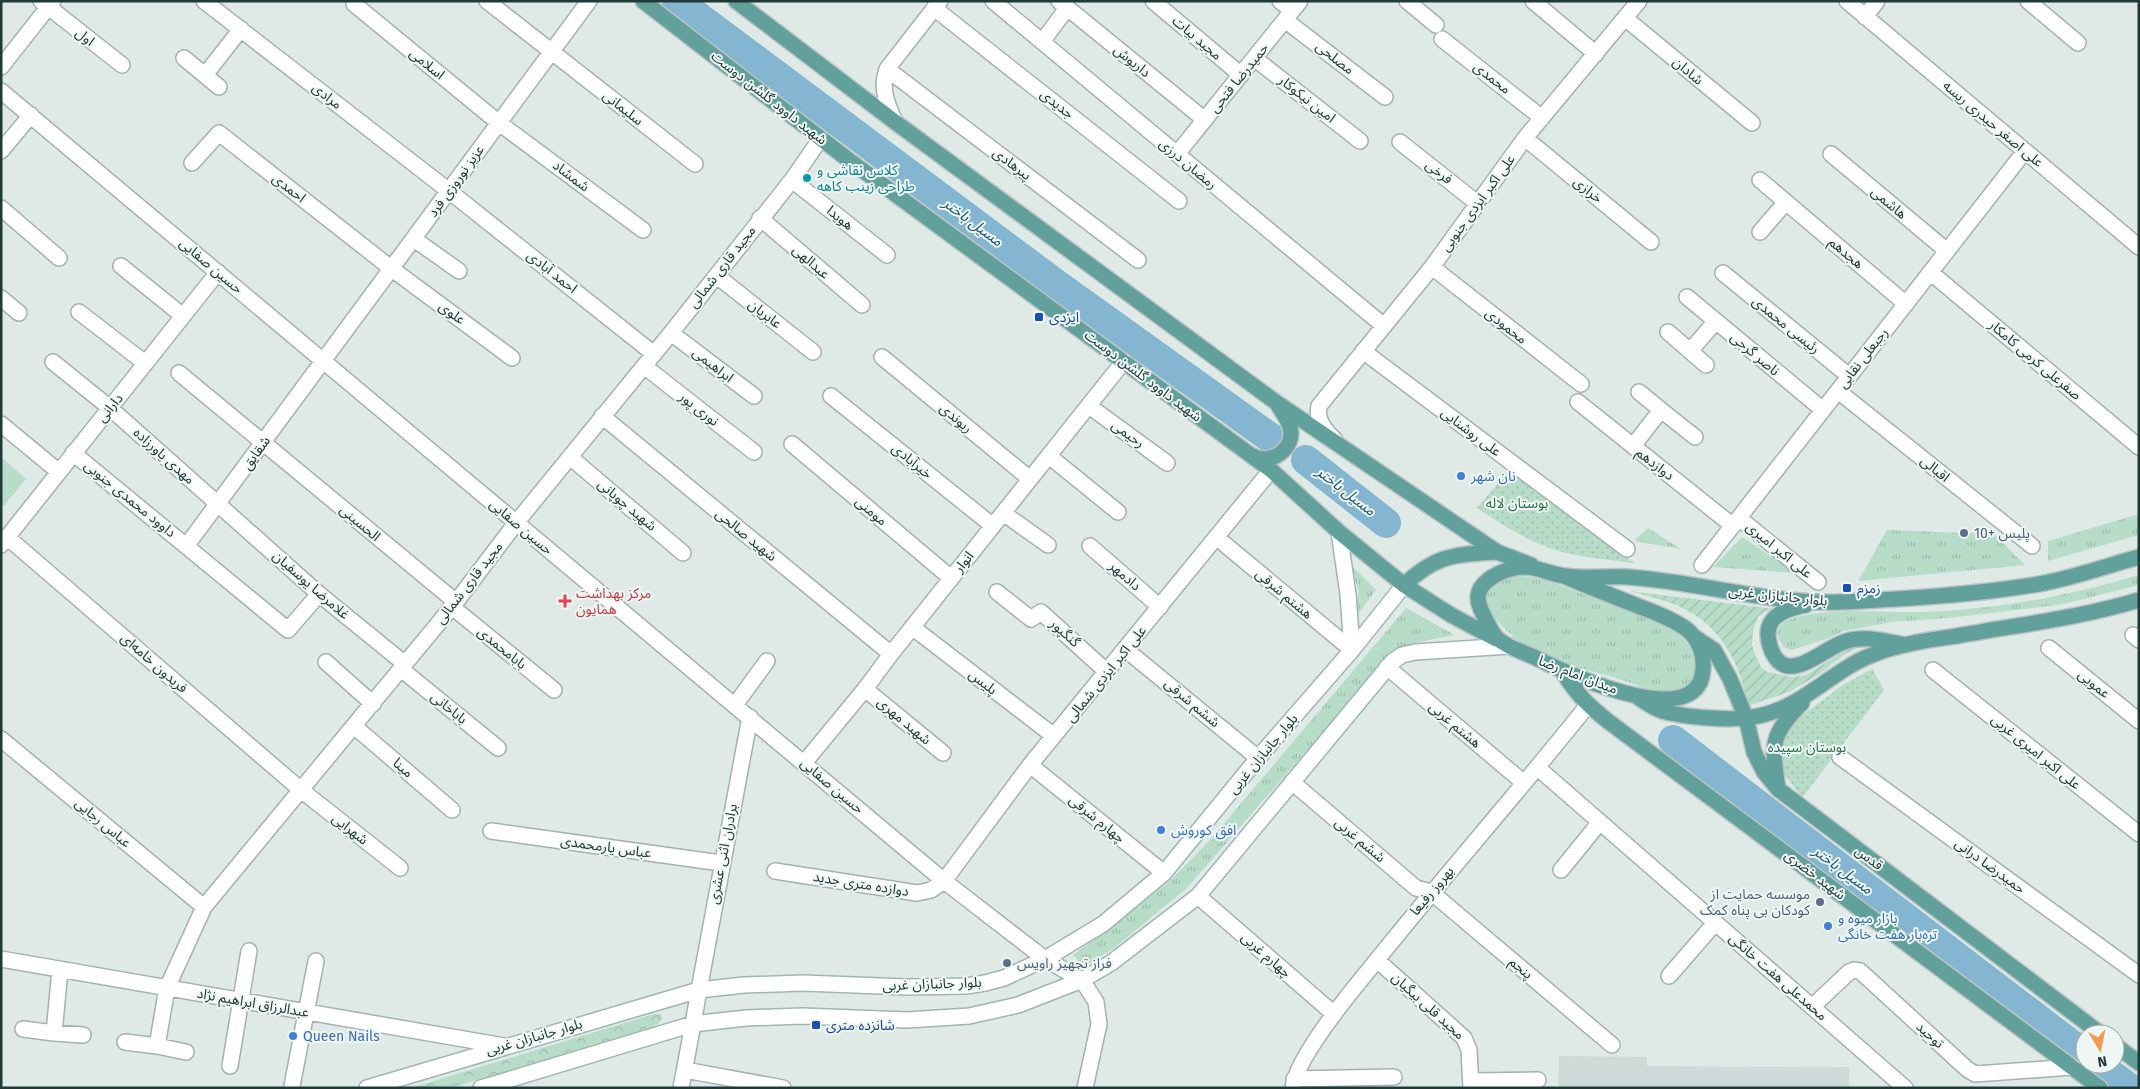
<svg xmlns="http://www.w3.org/2000/svg" width="2140" height="1089" viewBox="0 0 2140 1089" font-family="'Fira Sans','Noto Sans Arabic',sans-serif">
<defs>
<pattern id="grass-tufts" width="24" height="20" patternUnits="userSpaceOnUse" patternTransform="scale(1.25)"><rect width="24" height="20" fill="#b7dcc8"/><path d="M3 7l-1-3M5 7V3M7 7l1-3M15 17l-1-3M17 17v-4M19 17l1-3" fill="none" stroke="#9dbead"/></pattern>
<pattern id="forest-crowns" width="20" height="18" patternUnits="userSpaceOnUse" patternTransform="scale(1.25)"><rect width="20" height="18" fill="#b7dcc8"/><path d="M2 6a3 3 0 1 1 6 0M12 15a3 3 0 1 1 6 0" fill="none" stroke="#9dbead"/></pattern>
<pattern id="park-dots" width="8" height="8" patternUnits="userSpaceOnUse" patternTransform="scale(1.25)"><rect width="8" height="8" fill="#b7dcc8"/><path d="M2 2h.1M6 6h.1" fill="none" stroke="#9dbead" stroke-width="1.8" stroke-linecap="round"/></pattern>
<pattern id="garden-furrows" width="10" height="10" patternUnits="userSpaceOnUse" patternTransform="scale(1.25)"><rect width="10" height="10" fill="#b7dcc8"/><path d="M-1 1l2-2M0 10L10 0M9 11l2-2" fill="none" stroke="#9dbead"/></pattern>
</defs>
<rect width="100%" height="100%" fill="#dfeae7"/>
<path fill="#cddad7" d="M1559,1056L1647,1057V1066L1849,1067V1088H1558Z"/>
<path fill="url(#grass-tufts)" d="M2139,514V535L2048,561V541Z
M1648,528L1681,549L1634,541Z
M1887,530L1994,534L2025,565L1858,581Z
M1742,537L1796,573L1713,567Z
M1349,563L1376,590L1352,622L1359,591Z
M2139,575V585L2064,604L1949,618L1892,622L1843,631L1829,638L1792,650L1783,647L1777,634C1779,626 1783,621 1791,619C1825,607 1884,613 1921,612C1993,610 2069,596 2139,575Z
M1521,576L1544,579L1675,629C1687,642 1700,658 1694,676C1690,684 1684,690 1674,691C1653,693 1635,684 1616,678C1595,672 1574,667 1554,659C1542,654 1527,647 1517,639C1501,628 1468,594 1499,581C1505,578 1514,578 1521,576Z
M1406,608L1455,635L1414,643L1391,652L1351,700L1186,889L1114,948L1084,967L1073,955L1122,919L1171,880L1211,839Z"/>
<path fill="url(#forest-crowns)" d="M654,1014H661L662,1019L658,1024L652,1027L451,1088H411Z"/>
<path fill="url(#park-dots)" d="M1512,467L1634,563C1612,560 1588,558 1566,553C1534,546 1503,525 1477,508Z
M1872,669L1884,690L1802,798L1781,769L1777,751L1791,724L1844,684Z"/>
<path fill="url(#garden-furrows)" d="M1629,591L1775,609L1765,611L1758,617L1753,631L1752,645L1754,652L1761,667L1767,672L1791,677L1806,675L1849,648L1867,643L1845,654L1818,675L1789,692L1748,706C1741,663 1719,623 1678,606C1662,599 1645,596 1629,591Z"/>
<path fill="#b7dcc8" d="M1,457L26,479L1,509Z"/>
<g fill="none" stroke-linecap="round" stroke-linejoin="round">
<path stroke="#85b6d1" stroke-width="30" d="M677,1L1056,284L1272,439
M1306,460L1386,523
M1673,740L2085,1055
M2097,1064L2129,1088"/>
<defs>
<path id="street" d="M41,1L122,65
M204,1L449,191L654,354
M487,1L695,164
M993,1L1384,326
M1059,1L1205,120
M1153,1L1241,75
M1280,1L1292,11
M1407,1L1436,25
M1533,1L1596,54
M1847,1L2139,247
M2028,1L2078,43
M354,4L499,123L643,230
M934,8L1179,201
M1865,17L1877,1
M1625,18L1752,123
M1285,20L1385,97
M1442,39L1542,118
M1042,42L1067,8
M184,58L219,87
M1254,58L1360,141
M1,67L53,1
M887,69L1138,260
M205,75L241,29
M1,91L944,881L1045,959
M895,122C887,104 880,88 887,69L940,1
M1525,138L1651,242
M1400,142L1477,203
M1,151L31,115
M1177,154L1300,1
M1831,154L1947,251
M192,163L219,133L392,269L512,358
M792,180L887,255
M1760,180L1906,304
M1,208L59,258
M760,218L862,305
M1760,232L1786,202
M414,239L459,271
M121,266L183,316
M1432,267L1581,384
M1930,272L2139,447
M1723,273L1849,376
M717,276L813,352
M1687,297L1823,410
M1,298L19,313
M79,312L145,363
M1668,332L1690,351
M671,333L754,396
M1363,351L1627,549
M882,357L1030,479
M53,362L110,408L319,594L405,664
M1706,365L1690,351L1716,321
M644,366L754,452
M179,373L456,602
M1838,391L2032,546
M1639,392L1661,410
M831,396L993,526
M1578,402L1733,526
M1089,406L1167,463
M602,416L891,654
M1,424L59,472
M1334,439C1325,431 1316,419 1319,406L1432,267L1525,138L1639,1
M792,444L951,578
M1633,446L1661,410L1695,437
M73,453L288,630L319,594
M1049,456L1118,512
M570,457L683,553
M1003,513L1048,545
M1739,518L1818,582
M7,537L301,790L400,868
M1216,537L1352,650
M1,545L218,272
M187,545L589,1
M1090,546L1160,607
M1702,565L2025,151
M997,592L1031,619L1041,612L1107,672
M451,606L554,690
M912,627L1054,736
M2133,635L2139,640
M2049,648L2139,721
M1125,649L1258,758
M326,662L373,704
M1387,667L1524,783
M401,669L498,748
M1933,670L2139,834
M865,689L943,753
M735,705L767,661
M355,727L452,810
M1,739L204,907
M1840,757L2139,975
M804,763L865,689L891,654L1124,361
M1030,765L1164,873
M1538,768L1905,1088
M1292,782L1416,888L1431,892L1612,1045
M491,831L721,863
M1561,870L1600,822
M775,871L917,893L931,890L944,881L1030,765L1271,470
M1198,896L1334,1014
M1,959L504,1046
M1377,960L1464,1038L1469,1050L1471,1088
M1669,976L1715,923
M1082,980L1096,1002L1099,1024L1085,1088
M699,990L750,717
M1812,1007L1849,972L1854,970L1860,971L1967,1069L1975,1074L2073,1067
M23,1029L54,1033L60,970
M54,1033L83,1035
M125,1042L157,1046
M186,1052L157,1046L167,988L204,907L456,602L516,523L671,333L792,180L821,138
M230,1066L249,951
M685,1070L783,1088
M1294,1079L1394,1077
M1471,1081L1538,1080
M292,1086L316,961
M681,1088L693,1024
M1293,1088C1295,1060 1349,994 1368,971C1440,881 1516,795 1588,705"/>
<path id="secondary" d="M1339,532L1348,594L1352,650
M1045,959L1082,980
M693,1024L699,990
M367,1088L699,990L744,985L803,983L907,987L966,986L985,983L1004,978L1045,959L1103,924L1164,873L1258,758L1352,650L1404,585
M481,1088L693,1024L746,1018L802,1016L907,1020L969,1016L1018,1005L1082,980L1111,963L1198,896L1392,662L1402,655L1415,652L1510,646"/>
<path id="primary" d="M643,1L850,161L1271,470L1339,532L1404,585L1451,615L1496,639
M736,1L895,122L1277,403L1497,552L1531,565
M1253,456C1271,466 1296,448 1290,427C1288,419 1282,412 1278,405
M1564,576C1587,586 1610,595 1633,604C1650,611 1669,617 1685,628C1697,637 1702,648 1703,662C1708,740 1566,673 1534,657C1523,652 1507,647 1498,639C1493,635 1489,626 1486,620C1483,614 1478,606 1478,598C1478,581 1501,571 1515,568C1534,564 1547,574 1565,576C1586,579 1607,576 1628,577C1685,581 1742,596 1799,601C1831,604 1864,601 1896,599C1944,596 1992,592 2039,584C2073,578 2106,566 2139,557
M1404,585C1437,554 1454,555 1497,552
M1806,605C1795,607 1779,611 1772,621C1763,633 1771,659 1784,665C1801,672 1828,647 1844,642C1862,635 1882,641 1901,644
M1696,638L1714,650L1730,679L1746,718L1754,752L1764,772L1778,789L2101,1034
M1563,672C1575,693 1590,707 1609,722L2100,1088
M1639,698C1646,703 1653,708 1662,711C1684,717 1721,720 1745,718C1800,713 1826,673 1872,655C1899,644 1929,640 1957,636C2017,625 2080,618 2139,600
M1778,789C1772,745 1769,736 1802,703
M2115,1045L2139,1063"/>
</defs>
<use href="#street" stroke="#a2b2af" stroke-width="18"/>
<use href="#secondary" stroke="#9eb6b2" stroke-width="18"/>
<use href="#primary" stroke="#bcc4c3" stroke-width="18"/>
<use href="#street" stroke="#fff" stroke-width="15"/>
<use href="#secondary" stroke="#fff" stroke-width="15"/>
<use href="#primary" stroke="#62a09c" stroke-width="15"/>
</g>
<circle fill="#0f9aa8" stroke="#eff7f4" stroke-width="2" cx="807" cy="178" r="5"/>
<g fill="#1a4fb4" stroke="#eff7f4" stroke-width="2">
<rect x="1034" y="312" width="10" height="10" rx="2.5"/>
<rect x="1842" y="583" width="10" height="10" rx="2.5"/>
<rect x="811" y="1020" width="10" height="10" rx="2.5"/>
</g>
<g fill="#3f7fe0" stroke="#eff7f4" stroke-width="2">
<circle cx="1461" cy="476" r="5"/>
<circle cx="1161" cy="830" r="5"/>
<circle cx="1828" cy="926" r="5"/>
<circle cx="293" cy="1036" r="5"/>
</g>
<g fill="#5c6f8a" stroke="#eff7f4" stroke-width="2">
<circle cx="1964" cy="533" r="5"/>
<circle cx="1820" cy="902" r="5"/>
<circle cx="1007" cy="963" r="5"/>
</g>
<path fill="#e0444e" stroke="#eff7f4" stroke-width="2" d="M562.5 593.5h5v5h5v5h-5v5h-5v-5h-5v-5h5z"/>
<g text-anchor="middle" dominant-baseline="central" stroke-width="4" stroke-linejoin="round" paint-order="stroke">
<g font-size="14" fill="#203a38" stroke="#eff7f4">
<text transform="translate(85 37) rotate(38)">اول</text>
<text transform="translate(1197 38) rotate(40)">مجید بیات</text>
<text transform="translate(1335 58) rotate(38)">مصلحی</text>
<text transform="translate(1132 61) rotate(39)">داریوش</text>
<text transform="translate(427 64) rotate(39)">اسلامی</text>
<text transform="translate(1688 71) rotate(40)">شادان</text>
<text transform="translate(1239 78) rotate(-51)">حمیدرضا فتحی</text>
<text transform="translate(1492 78) rotate(38)">محمدی</text>
<text transform="translate(327 96) rotate(38)">مرادی</text>
<text transform="translate(769 98) rotate(38)">شهید داوود گلشن دوست</text>
<text transform="translate(1307 99) rotate(38)">امین نیکوکار</text>
<text transform="translate(1057 104) rotate(38)">جدیدی</text>
<text transform="translate(623 108) rotate(38)">سلیمانی</text>
<text transform="translate(1993 124) rotate(40)">علی اصغر حیدری ریسه</text>
<text transform="translate(1012 164) rotate(37)">پیرهادی</text>
<text transform="translate(1188 164) rotate(40)">رمضان درزی</text>
<text transform="translate(1439 172) rotate(38)">فرخی</text>
<text transform="translate(571 176) rotate(37)">شمشاد</text>
<text transform="translate(456 181) rotate(-54)">عزیز نوروزی فرد</text>
<text transform="translate(289 188) rotate(38)">احمدی</text>
<text transform="translate(1588 190) rotate(39)">خرازی</text>
<text transform="translate(1478 203) rotate(-54)">علی اکبر ایزدی جنوبی</text>
<text transform="translate(1889 203) rotate(40)">هاشمی</text>
<text transform="translate(840 218) rotate(39)">هویدا</text>
<text transform="translate(1846 253) rotate(40)">هجدهم</text>
<text transform="translate(811 262) rotate(41)">عبدالهی</text>
<text transform="translate(211 266) rotate(40)">حسین صفایی</text>
<text transform="translate(722 267) rotate(-52)">مجید قاری شمالی</text>
<text transform="translate(552 272) rotate(38)">احمد آبادی</text>
<text transform="translate(452 313) rotate(36)">علوی</text>
<text transform="translate(765 314) rotate(38)">عابریان</text>
<text transform="translate(1786 325) rotate(39)">رئیسی محمدی</text>
<text transform="translate(1506 326) rotate(38)">محمودی</text>
<text transform="translate(1755 354) rotate(40)">ناصر گرجی</text>
<text transform="translate(1863 358) rotate(-52)">رجبعلی نقابی</text>
<text transform="translate(2035 360) rotate(40)">صفرعلی کرمی کامکار</text>
<text transform="translate(713 365) rotate(38)">ابراهیمی</text>
<text transform="translate(1143 376) rotate(37)">شهید داوود گلشن دوست</text>
<text transform="translate(110 408) rotate(-51)">دارانی</text>
<text transform="translate(699 409) rotate(38)">نوری پور</text>
<text transform="translate(956 418) rotate(40)">ریوندی</text>
<text transform="translate(1471 432) rotate(37)">علی روشنایی</text>
<text transform="translate(1128 434) rotate(36)">رحیمی</text>
<text transform="translate(256 453) rotate(-54)">شقایق</text>
<text transform="translate(164 456) rotate(42)">مهدی یاورزاده</text>
<text transform="translate(912 461) rotate(39)">خیرآبادی</text>
<text transform="translate(1655 464) rotate(38)">دوازدهم</text>
<text transform="translate(1935 469) rotate(39)">اقبالی</text>
<text transform="translate(130 499) rotate(39)">داوود محمدی جنوبی</text>
<text transform="translate(627 505) rotate(40)">شهید چوپانی</text>
<text transform="translate(871 511) rotate(40)">مومنی</text>
<text transform="translate(360 523) rotate(40)">الحسینی</text>
<text transform="translate(521 527) rotate(40)">حسین صفایی</text>
<text transform="translate(746 535) rotate(39)">شهید صالحی</text>
<text transform="translate(1779 550) rotate(39)">علی اکبر امیری</text>
<text transform="translate(964 562) rotate(-51)">انوار</text>
<text transform="translate(1125 576) rotate(41)">دادمهر</text>
<text transform="translate(469 583) rotate(-52)">مجید قاری شمالی</text>
<text transform="translate(311 585) rotate(41)">غلامرضا یوسفیان</text>
<text transform="translate(1284 594) rotate(40)">هشتم شرقی</text>
<text transform="translate(1778 596) rotate(6)">بلوار جانبازان غربی</text>
<text transform="translate(1065 633) rotate(42)">گنگپور</text>
<text transform="translate(502 648) rotate(39)">بابامحمدی</text>
<text transform="translate(154 663) rotate(41)">فریدون خامه‌ای</text>
<text transform="translate(1106 674) rotate(-51)">علی اکبر ایزدی شمالی</text>
<text transform="translate(1578 675) rotate(21)">میدان امام رضا</text>
<text transform="translate(983 682) rotate(38)">پلیس</text>
<text transform="translate(2094 684) rotate(39)">عمویی</text>
<text transform="translate(1192 703) rotate(40)">ششم شرقی</text>
<text transform="translate(449 708) rotate(39)">باباخانی</text>
<text transform="translate(904 721) rotate(40)">شهید مهری</text>
<text transform="translate(1455 725) rotate(40)">هشتم غربی</text>
<text transform="translate(2036 752) rotate(39)">علی اکبر امیری غربی</text>
<text transform="translate(1263 754) rotate(-50)">بلوار جانبازان غربی</text>
<text transform="translate(403 768) rotate(41)">مینا</text>
<text transform="translate(832 786) rotate(40)">حسین صفایی</text>
<text transform="translate(1097 819) rotate(39)">چهارم شرقی</text>
<text transform="translate(103 823) rotate(40)">عباس رجایی</text>
<text transform="translate(350 829) rotate(38)">شهرایی</text>
<text transform="translate(1360 840) rotate(40)">ششم غربی</text>
<text transform="translate(606 847) rotate(8)">عباس یارمحمدی</text>
<text transform="translate(723 854) rotate(-79)">برادران اثنی عشری</text>
<text transform="translate(1869 858) rotate(37)">قدس</text>
<text transform="translate(1990 866) rotate(36)">حمیدرضا درانی</text>
<text transform="translate(1815 875) rotate(37)">شهید خضری</text>
<text transform="translate(861 884) rotate(9)">دوازده متری جدید</text>
<text transform="translate(1432 891) rotate(-50)">بهروز رفیعا</text>
<text transform="translate(1266 955) rotate(41)">چهارم غربی</text>
<text transform="translate(1521 968) rotate(40)">پنجم</text>
<text transform="translate(1778 977) rotate(41)">محمدعلی هفت خانگی</text>
<text transform="translate(932 984) rotate(-2)">بلوار جانبازان غربی</text>
<text transform="translate(253 1003) rotate(10)">عبدالرزاق ابراهیم نژاد</text>
<text transform="translate(1428 1006) rotate(42)">مجید قلی بیگیان</text>
<text transform="translate(1930 1035) rotate(42)">توحید</text>
<text transform="translate(534 1037) rotate(-16)">بلوار جانبازان غربی</text>
</g>
<g font-size="14" fill="#0d838f" stroke="#eff7f4" text-anchor="start">
<text x="817" y="170">کلاس نقاشی و<tspan x="817" dy="16">طراحی زینب کاهه</tspan></text>
</g>
<g font-size="14" fill="#164399" stroke="#eff7f4" text-anchor="start">
<text x="1049" y="317">ایزدی</text>
<text x="1857" y="588">زمزم</text>
<text x="826" y="1025">شانزده متری</text>
</g>
<g font-size="14" fill="#366cbe" stroke="#eff7f4" text-anchor="start">
<text x="1471" y="476">نان شهر</text>
<text x="1171" y="830">افق کوروش</text>
<text x="1838" y="918">بازار میوه و<tspan x="1838" dy="16">تره‌بار هفت خانگی</tspan></text>
<text x="303" y="1036">Queen Nails</text>
</g>
<g font-size="14" fill="#2a7153" stroke="#eff7f4">
<text x="1517" y="503">بوستان لاله</text>
<text x="1807" y="747">بوستان سپیده</text>
</g>
<g font-size="14" fill="#4e5e75" stroke="#eff7f4" text-anchor="start">
<text x="1974" y="533">پلیس +10</text>
<text x="1810" y="894" text-anchor="end">موسسه حمایت از<tspan x="1810" dy="16">کودکان بی پناه کمک</tspan></text>
<text x="1017" y="963">فراز تجهیز راویس</text>
</g>
<g font-size="14" fill="#be3a42" stroke="#eff7f4" text-anchor="start">
<text x="576" y="593">مرکز بهداشت<tspan x="576" dy="16">همایون</tspan></text>
</g>
<g font-size="15" font-style="italic" fill="#1a5576" stroke="#eff7f4">
<text transform="translate(973 222) rotate(37)">مسیل باختر</text>
<text transform="translate(1346 491) rotate(38)">مسیل باختر</text>
<text transform="translate(1843 870) rotate(37)">مسیل باختر</text>
</g>
</g>
<rect width="2140" height="1089" fill="none" stroke="#203a38" stroke-width="5"/>
<g transform="translate(2100 1049) rotate(170)"><circle r="24" fill="#eff7f4" stroke="#9caba9"/>
<path d="M0-4L9 19L0 12L-9 19Z" fill="#f39a53"/>
<text y="-8" font-size="14" font-weight="bold" text-anchor="middle" fill="#203a38">N</text>
</g>
</svg>
